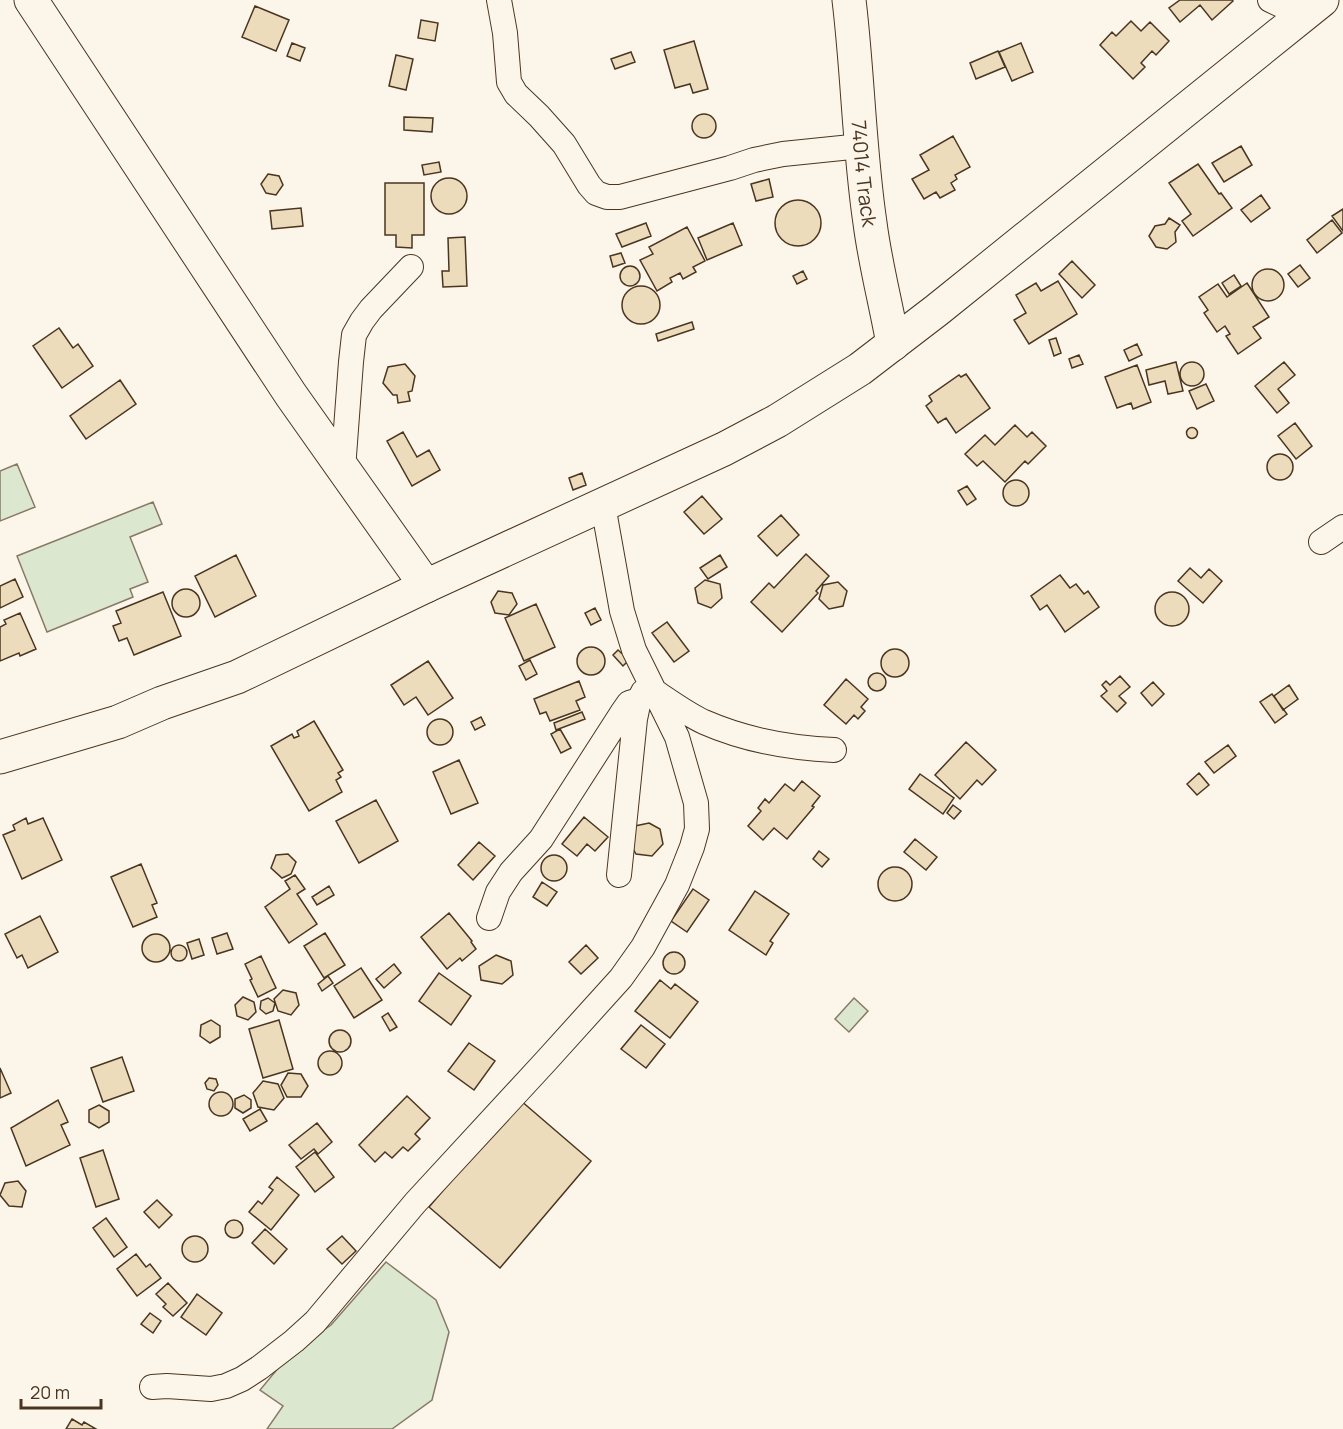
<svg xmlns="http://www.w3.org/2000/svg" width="1343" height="1429" viewBox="0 0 1343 1429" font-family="Manrope,sans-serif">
<rect width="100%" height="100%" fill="#fbf6e9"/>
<path fill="#dce7d0" stroke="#887966" stroke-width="1.5" d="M17,464L35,507L0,521V471Z
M153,502L162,524L130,537L148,582L130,589L133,597L47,632L17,556Z
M854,998L868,1011L849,1032L835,1019Z
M386,1262L436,1300L449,1332L432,1400L392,1429H267L283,1406L260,1390L289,1355L331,1325Z"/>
<path fill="#ecdcbc" stroke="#4a3520" stroke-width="1.5" d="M1180,0H1232L1233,1L1212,20L1200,5L1180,22L1169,8Z
M255,6L289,20L276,51L242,37Z
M421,20L438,23L435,41L418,38Z
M1131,21L1141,31L1150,22L1169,41L1156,55L1152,51L1141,63L1145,67L1133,79L1100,45L1112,32L1116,36Z
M694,41L708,89L693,93L690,84L675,88L664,50Z
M292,43L305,48L300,61L287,56Z
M1021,43L1033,72L1012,81L999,52Z
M998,51L1005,67L976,79L970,63Z
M631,52L635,62L615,69L611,59Z
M396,55L413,59L406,90L389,86Z
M692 126a12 12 0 1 1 24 0a12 12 0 1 1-24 0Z
M404,117L433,118L432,132L404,130Z
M953,136L970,167L955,175L957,179L951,183L955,190L940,198L936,192L924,199L912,179L929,170L920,155Z
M1241,146L1252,165L1224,182L1212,163Z
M439,162L441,172L424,175L422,165Z
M1198,164L1219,194L1221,193L1232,208L1193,236L1182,221L1191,214L1169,183Z
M268,174L279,176L283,185L276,195L266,193L261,184Z
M431 196a18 18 0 1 1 36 0a18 18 0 1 1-36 0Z
M769,179L773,197L756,201L751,184Z
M385,183H424V235H412V248L396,247V235H385Z
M1261,195L1270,208L1251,222L1241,210Z
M775 223a23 23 0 1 1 46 0a23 23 0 1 1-46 0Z
M301,208L303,226L272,229L270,211Z
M1343,209V231L1332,216Z
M1169,218L1180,225L1175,232L1176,242L1167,249L1156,247L1149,236L1155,226L1165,224Z
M1332,220L1342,233L1317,253L1307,240Z
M646,223L651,236L622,247L616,234Z
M733,223L742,245L707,260L698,238Z
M687,227L705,261L693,267L696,272L683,279L680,273L670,278L672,282L657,291L640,260L653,254L649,247Z
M465,237L467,286L443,287L442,271H449L448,238Z
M621,253L625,263L613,267L610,256Z
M1072,261L1095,285L1082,298L1059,274Z
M1300,265L1310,278L1298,287L1288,274Z
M620 276a10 10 0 1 1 20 0a10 10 0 1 1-20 0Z
M1252 285a16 16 0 1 1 32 0a16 16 0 1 1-32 0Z
M803,271L807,279L797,284L793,276Z
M1234,275L1241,286L1229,294L1222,283Z
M1058,281L1077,314L1029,344L1014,320L1026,313L1016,295L1036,283L1041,291Z
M1247,283L1269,317L1253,327L1261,338L1238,354L1226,336L1230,334L1225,326L1217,332L1204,313L1208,310L1199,297L1218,284L1227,297Z
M622 305a19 19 0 1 1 38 0a19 19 0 1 1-38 0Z
M692,322L694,329L658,341L656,334Z
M59,328L73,348L78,344L93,366L62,388L33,346Z
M1056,338L1061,353L1054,356L1049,340Z
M1137,344L1142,355L1129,361L1124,350Z
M1079,355L1083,364L1072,368L1069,359Z
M1180 374a12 12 0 1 1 24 0a12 12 0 1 1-24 0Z
M1176,362L1183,391L1168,394L1165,381L1149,385L1146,370Z
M1284,362L1295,375L1278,389L1289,403L1277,413L1255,386Z
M405,364L415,376L412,391L408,392L410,401L398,403L397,395H393L383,383L388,367Z
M1137,365L1151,402L1133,409L1131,403L1117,408L1105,377Z
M966,374L990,408L956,433L946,418L938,423L926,406L932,401L929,396L959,375L961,377Z
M120,380L136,404L86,439L70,416Z
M1206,384L1214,401L1197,409L1189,391Z
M1295,423L1312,446L1296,459L1278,436Z
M1015,425L1027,437L1032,432L1046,446L1028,464L1025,461L1005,482L983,461L977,466L965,454L985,435L995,445Z
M1186.5 433a5.5 5.5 0 1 1 11 0a5.5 5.5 0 1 1-11 0Z
M403,432L417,457L429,450L440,470L412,486L387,441Z
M1267 467a13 13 0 1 1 26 0a13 13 0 1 1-26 0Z
M582,473L586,485L573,490L569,478Z
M1003 493a13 13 0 1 1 26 0a13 13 0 1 1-26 0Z
M967,486L976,499L967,505L958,491Z
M702,496L722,519L704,534L684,512Z
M781,515L799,535L777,556L758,536Z
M806,554L829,576L816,591L818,593L782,632L751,602L769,583L774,588Z
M236,555L256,596L215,617L195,576Z
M720,555L727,567L708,579L700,568Z
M1190,568L1201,578L1209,569L1222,581L1203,603L1178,581Z
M1060,575L1070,588L1076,584L1084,594L1088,591L1099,607L1065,632L1047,605L1040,610L1031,596Z
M15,579L23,597L0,608V586Z
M705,580L720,584L722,598L711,608L698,603L695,588Z
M838,582L847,591L843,606L829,609L819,599L823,585Z
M172 603a14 14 0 1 1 28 0a14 14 0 1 1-28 0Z
M498,591L512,593L517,604L509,615L495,613L491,602Z
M1155 609a17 17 0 1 1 34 0a17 17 0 1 1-34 0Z
M163,592L181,636L134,655L127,638L119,641L113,626L121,623L116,611Z
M536,604L555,647L524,661L505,618Z
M595,608L601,620L591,625L585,613Z
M20,613L36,649L20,656L19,653L0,661V627L6,624L4,620Z
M667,622L689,651L674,662L652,633Z
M577 661a14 14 0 1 1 28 0a14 14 0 1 1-28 0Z
M881 663a14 14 0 1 1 28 0a14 14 0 1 1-28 0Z
M618,650L629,660L623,666L613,655Z
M530,660L537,674L526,680L519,666Z
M428,661L453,698L428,715L416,697L404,705L391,685Z
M868 682a9 9 0 1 1 18 0a9 9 0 1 1-18 0Z
M1120,676L1130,687L1119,696L1126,703L1117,712L1101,696L1107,691L1102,685L1106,681L1110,685Z
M846,679L868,699L861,707L865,711L858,719L854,715L846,724L824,705Z
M579,681L585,697L576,701L580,710L550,721L546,712L540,714L534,699Z
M1153,682L1164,694L1152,706L1141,693Z
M1289,685L1298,699L1283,710L1274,696Z
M1272,694L1287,714L1275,723L1260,702Z
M582,712L585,719L556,730L554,723Z
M481,717L485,725L475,730L471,722Z
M427 732a13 13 0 1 1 26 0a13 13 0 1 1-26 0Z
M314,721L343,770L338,773L341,777L336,780L342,792L309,811L271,746L292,734L294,738L299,736L297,731Z
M560,729L571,748L561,753L551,734Z
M966,742L996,770L982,785L977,780L960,799L935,775Z
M1228,745L1236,756L1214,773L1205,762Z
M459,760L478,803L451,814L433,772Z
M1199,773L1209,785L1197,795L1187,784Z
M920,774L954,798L943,814L909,789Z
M802,781L820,796L812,806L814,807L787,839L774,828L763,840L748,826L761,811L758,808L765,799L769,803L785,784L794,791Z
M376,800L398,841L359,863L336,821Z
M953,805L961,811L954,819L947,813Z
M584,817L608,837L595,851L587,844L577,856L562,844Z
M26,818L28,824L43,818L62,860L22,879L3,835L15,830L13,825Z
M649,823L660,829L663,844L652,856L636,854L628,840L635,826Z
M915,839L937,857L926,870L904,852Z
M479,842L495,856L473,880L458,865Z
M819,851L829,859L822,867L813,859Z
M288,854L296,862L291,874L282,878L271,868L276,855Z
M541 868a13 13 0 1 1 26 0a13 13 0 1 1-26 0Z
M141,864L157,903L152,905L157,917L133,927L111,877Z
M878 884a17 17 0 1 1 34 0a17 17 0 1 1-34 0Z
M295,875L305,889L297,894L317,924L289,943L265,907L290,889L285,881Z
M542,882L557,892L547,906L533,897Z
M329,886L334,895L317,905L312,897Z
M693,889L709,900L687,932L671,921Z
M755,891L789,914L770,941L773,943L766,955L729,930Z
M449,913L472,941L471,942L476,949L462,961L460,958L447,969L421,937Z
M40,916L58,952L28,968L22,955L17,958L5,934Z
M227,933L233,949L217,954L212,938Z
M325,933L345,965L324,978L304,946Z
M142 948a14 14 0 1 1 28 0a14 14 0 1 1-28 0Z
M199,939L204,955L192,959L187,943Z
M171 953a8 8 0 1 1 16 0a8 8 0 1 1-16 0Z
M586,945L598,958L581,974L569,962Z
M663 963a11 11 0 1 1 22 0a11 11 0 1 1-22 0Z
M496,955L511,961L513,975L502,984L481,980L479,966Z
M261,956L276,988L258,997L250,980L252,979L245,964Z
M394,964L401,973L384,988L376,979Z
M361,968L382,1000L354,1018L334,986Z
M439,973L471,996L451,1025L419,1001Z
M328,976L333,983L322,991L318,984Z
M660,980L671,989L675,984L698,1002L670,1038L635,1011Z
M283,990L296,993L299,1005L291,1015L278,1011L274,999Z
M243,997L254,1002L256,1012L248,1020L237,1016L235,1005Z
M268,998L275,1003L273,1011L266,1014L260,1009L261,1001Z
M388,1013L397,1027L390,1031L382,1017Z
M211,1020L220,1026V1037L210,1043L200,1036L201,1025Z
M279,1020L293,1069L263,1078L249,1029Z
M641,1025L665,1044L646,1068L621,1049Z
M329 1041a11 11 0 1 1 22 0a11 11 0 1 1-22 0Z
M469,1043L495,1061L474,1090L448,1071Z
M318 1063a12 12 0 1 1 24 0a12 12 0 1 1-24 0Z
M122,1057L134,1091L103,1102L91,1068Z
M0,1068L11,1093L0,1098Z
M288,1073L301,1074L308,1086L301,1097H287L281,1085Z
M209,1078L216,1079L218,1085L214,1091L207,1089L205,1083Z
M263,1081L278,1084L284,1098L274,1110L258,1107L253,1093Z
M209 1104a12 12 0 1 1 24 0a12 12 0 1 1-24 0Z
M244,1095L251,1100V1108L243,1113L235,1108V1099Z
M407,1096L430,1118L415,1134L420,1139L408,1151L403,1147L392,1158L385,1152L375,1162L359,1145Z
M58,1100L68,1122L61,1125L70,1145L26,1166L11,1128Z
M520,1100L591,1161L500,1268L429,1207Z
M99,1105L109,1111V1122L99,1128L89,1122V1110Z
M260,1109L267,1121L250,1131L243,1119Z
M317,1123L332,1142L318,1154L314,1149L301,1159L289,1145Z
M103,1150L119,1199L96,1207L80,1158Z
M315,1152L334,1177L315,1192L296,1167Z
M277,1177L299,1195L271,1230L249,1212L258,1201L262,1204L273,1190L269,1187Z
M18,1181L26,1191L22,1207L9,1206L0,1195L5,1183Z
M157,1200L172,1215L159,1228L144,1212Z
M106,1218L127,1247L114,1257L93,1228Z
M225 1229a9 9 0 1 1 18 0a9 9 0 1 1-18 0Z
M265,1229L287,1249L274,1264L252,1243Z
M342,1236L356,1251L342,1264L327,1249Z
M182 1249a13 13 0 1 1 26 0a13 13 0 1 1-26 0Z
M136,1254L146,1267L150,1264L161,1278L137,1296L117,1269Z
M168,1283L187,1303L173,1316L163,1307L166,1304L156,1294Z
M197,1294L222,1313L206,1335L181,1317Z
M150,1313L161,1321L153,1333L141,1324Z
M72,1419L82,1425L84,1422L96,1429H66Z"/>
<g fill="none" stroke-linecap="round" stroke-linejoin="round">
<defs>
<path id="street" d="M499,0L505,33L509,82L516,94L539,116L564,144L589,185L596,193L607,197H620L730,168L754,160L783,154L861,146
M1270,0L1302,15
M343,469L351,362L354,335L362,321L371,309L411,267
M1321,542L1343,527
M657,693C672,703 687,714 704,722C745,740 790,748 834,750
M619,875L635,719L639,700L643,692
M489,918L498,892L511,872L541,839L622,713L629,703L639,700
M152,1387L167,1386L211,1389L226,1386L242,1379L259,1368L294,1341L315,1322L415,1203L546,1061L621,978L643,947L677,885L692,847L697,829L696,803L677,737L634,650L622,611L603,505"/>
<g id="secondary">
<path d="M31,0L291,395L426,586"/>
<path id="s1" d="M849,0C858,74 859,149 870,223C875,263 886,304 893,344"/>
<path d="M0,757L118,722L162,703L237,677L426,586L724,449L777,421L860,369L937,310L1322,0"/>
</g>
</defs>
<use href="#street" stroke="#4a3520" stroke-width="26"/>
<use href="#secondary" stroke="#4a3520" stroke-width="35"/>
<use href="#street" stroke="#fbf6e9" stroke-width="24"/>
<use href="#secondary" stroke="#fbf6e9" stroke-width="33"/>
</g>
<g text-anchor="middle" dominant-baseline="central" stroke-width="4.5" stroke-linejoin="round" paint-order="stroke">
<g font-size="20" fill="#4a3520" stroke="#fbf6e9">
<text stroke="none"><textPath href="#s1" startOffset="174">74014 Track</textPath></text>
</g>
</g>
<path d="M21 1399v9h80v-9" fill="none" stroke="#4a3520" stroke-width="3"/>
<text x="30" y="1399" font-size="18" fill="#4a3520" stroke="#fbf6e9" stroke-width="4.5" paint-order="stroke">20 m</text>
</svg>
